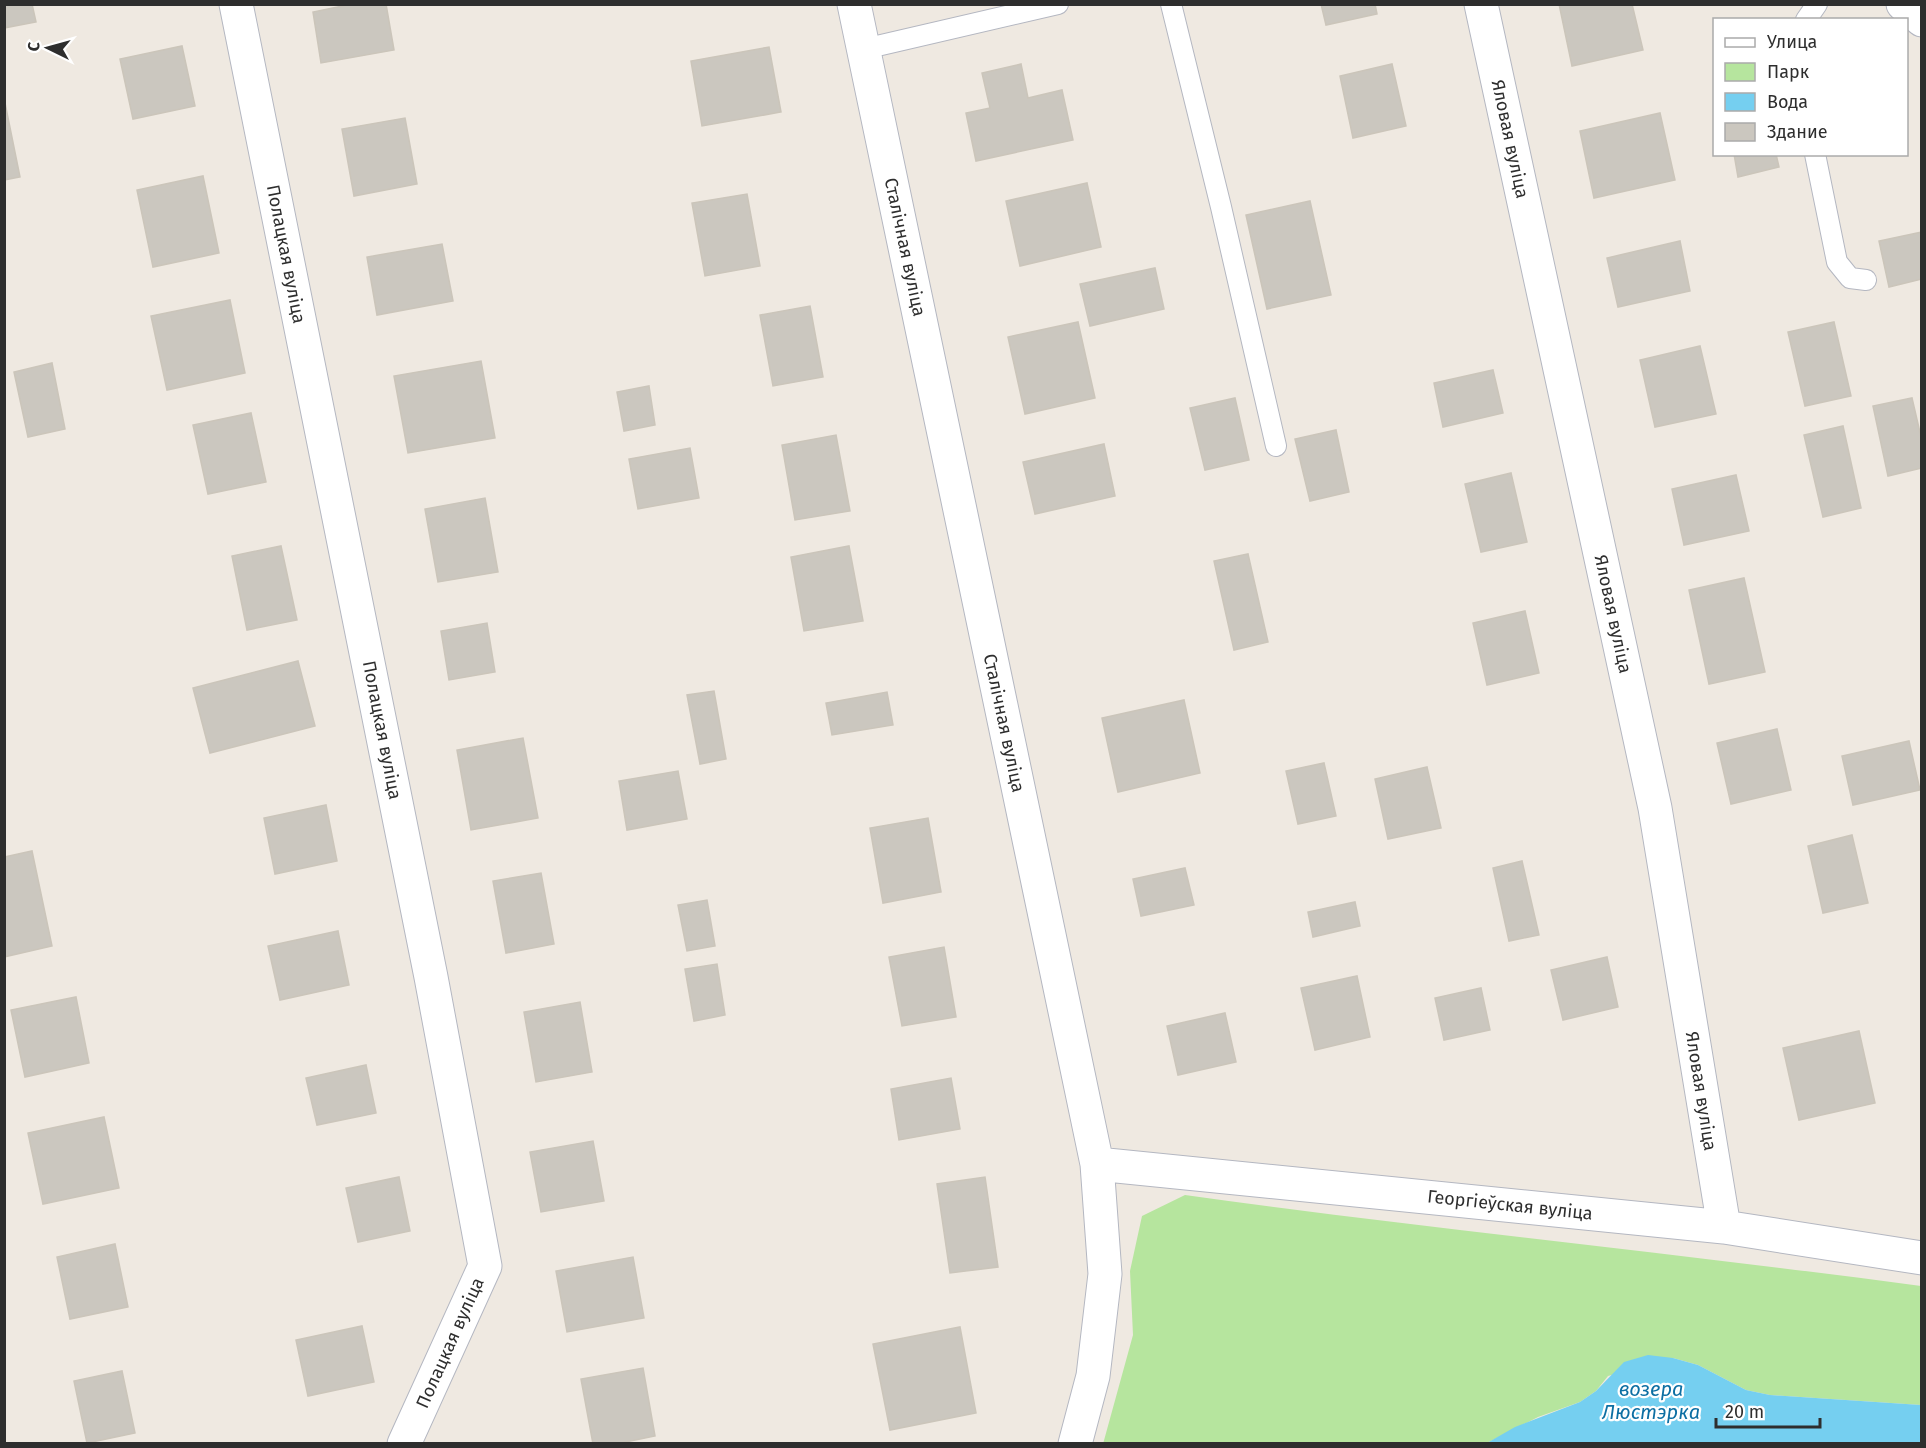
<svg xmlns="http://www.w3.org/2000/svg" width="1926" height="1448" viewBox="0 0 1926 1448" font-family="'Fira Sans',sans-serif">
<rect width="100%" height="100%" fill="#efe9e1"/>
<path fill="#b6e59e" d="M1185,1195C1430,1229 1676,1253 1921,1286V1405L1770,1395L1746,1390L1698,1365L1673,1358L1608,1376L1596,1391L1580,1402L1538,1417L1487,1443L1103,1444L1133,1335L1130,1271L1142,1216Z"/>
<path fill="#75cff0" d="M1648,1355L1673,1358L1698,1365L1746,1390L1770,1395L1921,1405V1443H1487L1515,1427L1580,1402L1596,1391L1624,1362Z"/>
<path fill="#cbc7bf" stroke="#cbc5ba" stroke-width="1.5" d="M4,4H32L36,22L4,28Z
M352,4H386L394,50L321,63L313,12Z
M1321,4H1375L1377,14L1326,25Z
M1559,4H1632L1643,50L1572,66Z
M182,46L195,106L133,119L120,59Z
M769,47L781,112L702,126L691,61Z
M1021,64L1028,98L1062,90L1073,140L976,161L966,113L990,108L982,73Z
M1392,64L1406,126L1353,138L1340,76Z
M5,103L20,177L4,180V103Z
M1660,113L1675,180L1594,198L1580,131Z
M405,118L417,184L354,196L342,129Z
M1734,154H1776L1779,167L1738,177Z
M203,176L219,253L153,267L137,190Z
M1087,183L1101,247L1020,266L1006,201Z
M747,194L760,266L705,276L692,203Z
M1310,201L1331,295L1267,309L1246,215Z
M1922,232V279L1889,287L1879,241Z
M1680,241L1690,291L1618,307L1607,258Z
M442,244L453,301L377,315L367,257Z
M1155,268L1164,309L1090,326L1080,284Z
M230,300L245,373L167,390L151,316Z
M810,306L823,377L773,386L760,315Z
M1078,322L1095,398L1025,414L1008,337Z
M1834,322L1851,396L1805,406L1788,332Z
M1700,346L1716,414L1655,427L1640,360Z
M481,361L495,438L408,453L394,376Z
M52,363L65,429L28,437L14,372Z
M1493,370L1503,413L1443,427L1434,383Z
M649,386L655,425L624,431L617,392Z
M1235,398L1249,460L1205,470L1190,408Z
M1912,398L1922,441V468L1888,476L1873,406Z
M251,413L266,482L208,494L193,425Z
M1843,426L1861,508L1823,517L1804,435Z
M1336,430L1349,492L1310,501L1295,439Z
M836,435L850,511L795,520L782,445Z
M1104,444L1115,496L1035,514L1023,462Z
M690,448L699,498L638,509L629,459Z
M1511,473L1527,542L1481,552L1465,484Z
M1736,475L1749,531L1684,545L1672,489Z
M485,498L498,572L438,582L425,509Z
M281,546L297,620L247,630L232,556Z
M849,546L863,621L804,631L791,557Z
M1248,554L1268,642L1234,650L1214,561Z
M1744,578L1765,672L1709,684L1689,590Z
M1525,611L1539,673L1487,685L1473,623Z
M487,623L495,672L449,680L441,631Z
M298,661L315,726L210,753L193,688Z
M714,691L726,759L700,764L687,695Z
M887,692L893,725L832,735L826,703Z
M1184,700L1200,773L1118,792L1102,718Z
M1777,729L1791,790L1731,804L1717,743Z
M523,738L538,818L471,830L457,750Z
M1909,741L1920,790L1853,805L1842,756Z
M1324,763L1336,816L1298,824L1286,771Z
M1427,767L1441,828L1388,839L1375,779Z
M678,771L687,819L627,830L619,781Z
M326,805L337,861L275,874L264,818Z
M928,818L941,892L883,903L870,828Z
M1852,835L1868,903L1823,913L1808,846Z
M32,851L52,946L4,957V857Z
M1522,861L1539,935L1509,941L1493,868Z
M1185,868L1194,905L1141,916L1133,879Z
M541,873L554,944L506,953L493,881Z
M707,900L715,946L687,951L678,905Z
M1355,902L1360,926L1313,937L1308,912Z
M338,931L349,985L280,1000L268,946Z
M944,947L956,1017L902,1026L889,957Z
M1607,957L1618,1007L1563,1020L1551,970Z
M717,964L725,1015L694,1021L685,969Z
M1357,976L1370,1037L1315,1050L1301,988Z
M1481,988L1490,1030L1444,1040L1435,998Z
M76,997L89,1063L25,1077L11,1010Z
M580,1002L592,1072L536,1082L524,1012Z
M1225,1013L1236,1062L1178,1075L1167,1026Z
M1859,1031L1875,1103L1799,1120L1783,1048Z
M366,1065L376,1113L317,1125L306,1078Z
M951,1078L960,1129L899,1140L891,1089Z
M104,1117L119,1188L43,1204L28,1133Z
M593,1141L604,1201L541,1212L530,1152Z
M399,1177L410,1231L358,1242L346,1188Z
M985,1177L998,1267L950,1273L937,1184Z
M115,1244L128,1307L70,1319L57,1257Z
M633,1257L644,1318L567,1332L556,1271Z
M362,1326L374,1382L308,1396L296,1340Z
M960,1327L976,1413L890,1430L873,1344Z
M643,1368L655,1436L616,1444H593L581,1379Z
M122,1371L135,1433L87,1443L74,1381Z"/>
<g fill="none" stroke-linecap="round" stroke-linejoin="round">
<defs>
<path id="service" d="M1171,4L1221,207L1276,446
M1806,20L1817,4
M864,49L1058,4
M1815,154L1837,262L1850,278L1866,280"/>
<path id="minor" d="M236,4L431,977L485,1266L404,1444
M854,4L1097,1164L1105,1274L1093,1376L1075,1444
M1481,4L1655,808L1724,1227
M1903,4L1922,20
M1097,1164L1724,1227L1922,1258"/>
</defs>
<use href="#service" stroke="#b4b7c1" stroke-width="22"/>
<use href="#minor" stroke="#b4b7c1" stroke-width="35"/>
<use href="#service" stroke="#fff" stroke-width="20"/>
<use href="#minor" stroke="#fff" stroke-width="33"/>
</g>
<g text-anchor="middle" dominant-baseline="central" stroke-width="4.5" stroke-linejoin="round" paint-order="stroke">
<g font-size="18" fill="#2e2e2e" stroke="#fff">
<text transform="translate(1510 139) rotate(78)">Яловая вуліца</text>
<text transform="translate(905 247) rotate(78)">Сталічная вуліца</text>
<text transform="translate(286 254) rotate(79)">Полацкая вуліца</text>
<text transform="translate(1613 614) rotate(78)">Яловая вуліца</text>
<text transform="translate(1004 723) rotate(78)">Сталічная вуліца</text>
<text transform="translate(382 730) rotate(79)">Полацкая вуліца</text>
<text transform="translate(1701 1091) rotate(81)">Яловая вуліца</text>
<text transform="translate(1510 1205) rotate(6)">Георгіеўская вуліца</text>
<text transform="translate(450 1343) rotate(-66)">Полацкая вуліца</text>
</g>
<g font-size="20" font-style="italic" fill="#0d6fa3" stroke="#fff">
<text x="1651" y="1389">возера<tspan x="1651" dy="23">Люстэрка</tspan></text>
</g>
</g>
<rect width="1926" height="1448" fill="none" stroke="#2e2e2e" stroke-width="12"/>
<rect x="1713" y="18" width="195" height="138" fill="#ffffff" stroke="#ababab" stroke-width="1.5"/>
<rect x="1725" y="38" width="30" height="9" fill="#ffffff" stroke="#ababab" stroke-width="1.5"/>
<text x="1767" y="48" font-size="18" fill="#2e2e2e">Улица</text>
<rect x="1725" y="63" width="30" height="18" fill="#b6e59e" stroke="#ababab" stroke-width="1.5"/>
<text x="1767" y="78" font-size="18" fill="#2e2e2e">Парк</text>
<rect x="1725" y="93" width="30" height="18" fill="#75cff0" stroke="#ababab" stroke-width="1.5"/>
<text x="1767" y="108" font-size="18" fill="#2e2e2e">Вода</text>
<rect x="1725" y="123" width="30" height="18" fill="#cbc7bf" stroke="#ababab" stroke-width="1.5"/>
<text x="1767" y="138" font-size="18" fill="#2e2e2e">Здание</text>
<g transform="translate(48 48) rotate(275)" stroke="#ffffff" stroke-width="4.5" paint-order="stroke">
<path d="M0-4.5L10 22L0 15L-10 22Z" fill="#2e2e2e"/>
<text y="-9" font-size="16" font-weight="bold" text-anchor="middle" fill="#2e2e2e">С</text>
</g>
<path d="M1716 1418v9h104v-9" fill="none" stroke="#2e2e2e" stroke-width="3"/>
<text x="1725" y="1418" font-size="18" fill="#2e2e2e" stroke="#ffffff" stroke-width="4.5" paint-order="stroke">20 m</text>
</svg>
